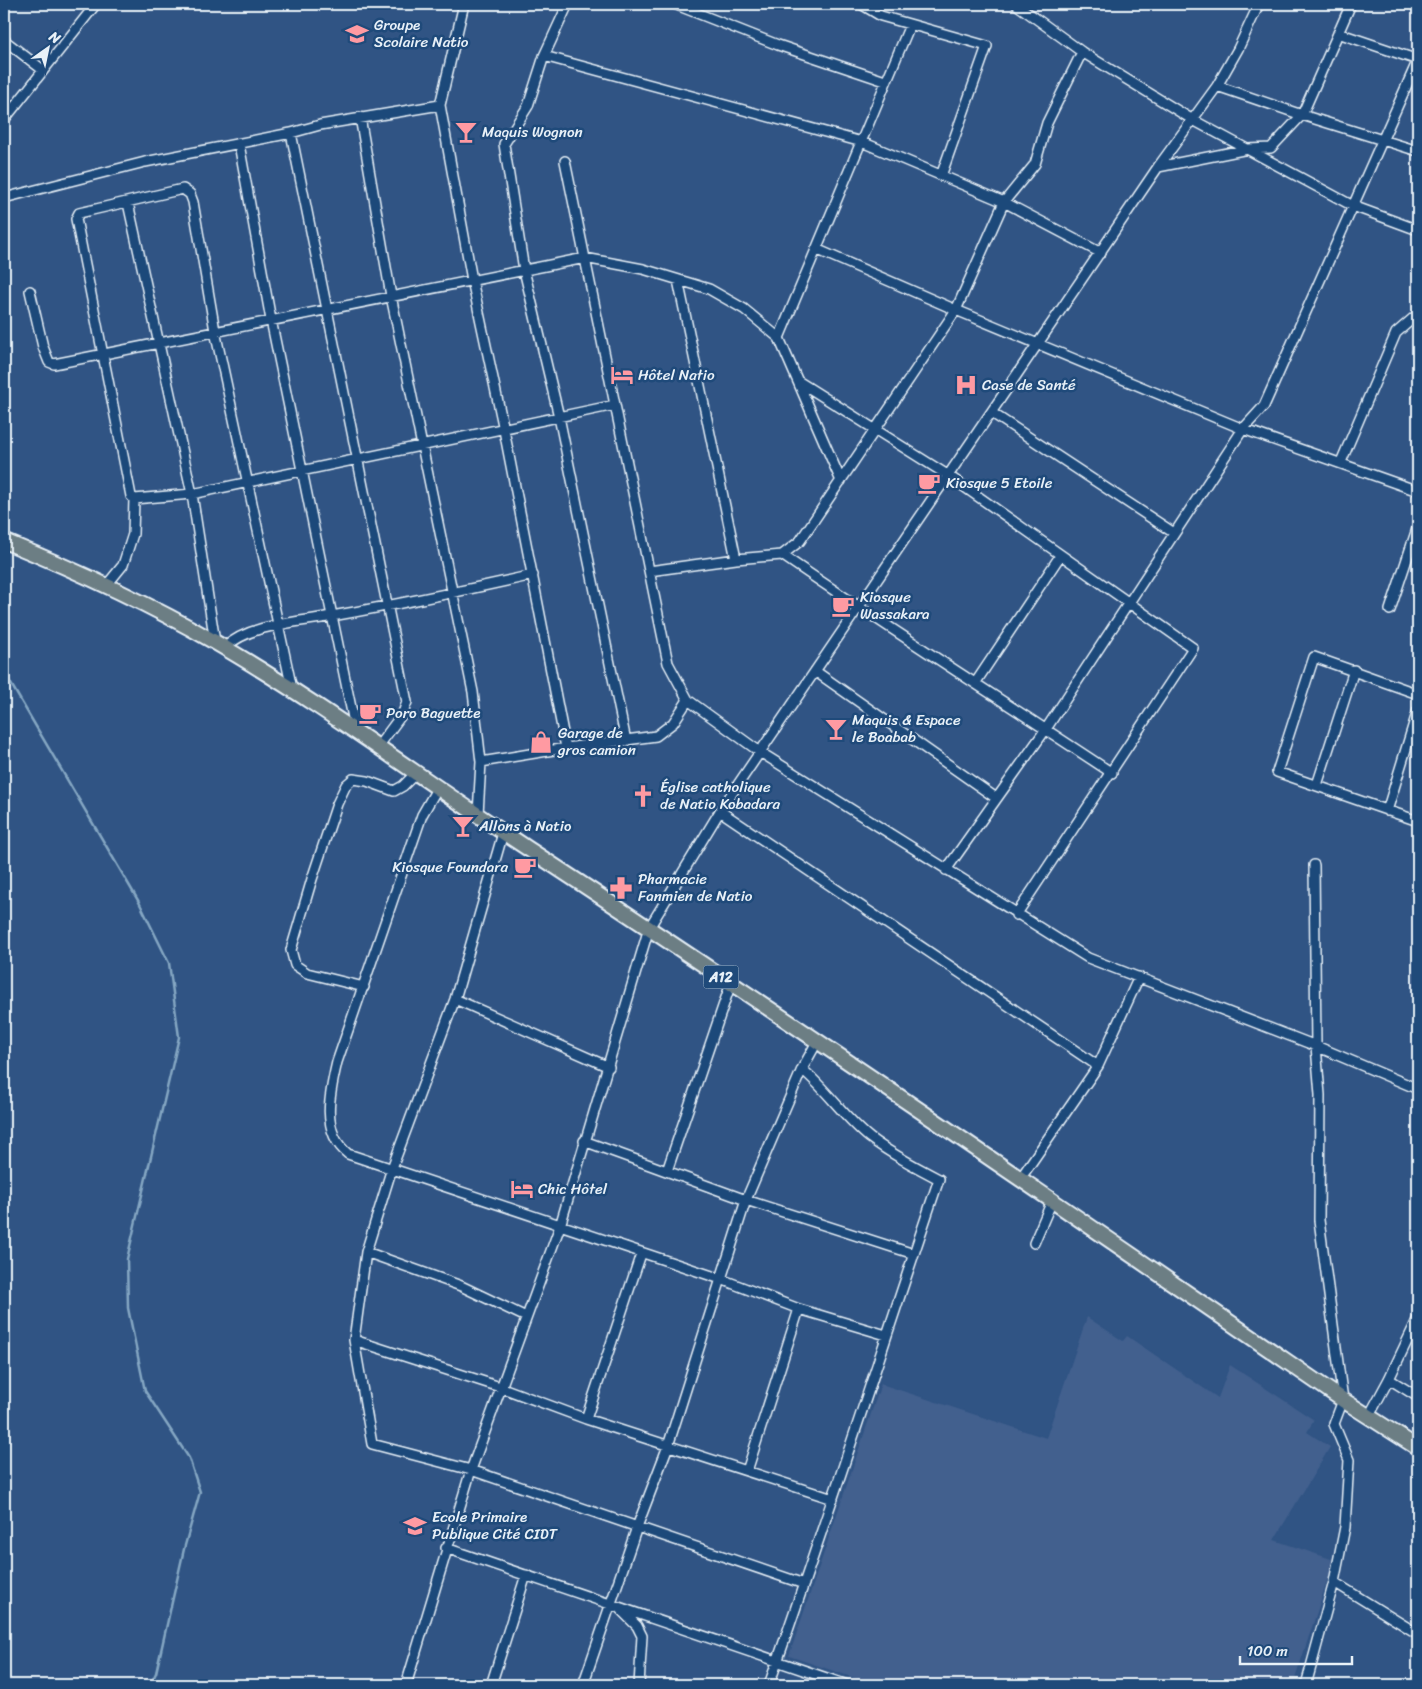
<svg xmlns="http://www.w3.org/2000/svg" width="1422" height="1689" viewBox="0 0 1422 1689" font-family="Sriracha,sans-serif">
<rect width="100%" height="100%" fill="#305484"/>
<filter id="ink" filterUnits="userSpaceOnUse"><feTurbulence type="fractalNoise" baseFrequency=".02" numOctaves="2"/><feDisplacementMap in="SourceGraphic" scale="10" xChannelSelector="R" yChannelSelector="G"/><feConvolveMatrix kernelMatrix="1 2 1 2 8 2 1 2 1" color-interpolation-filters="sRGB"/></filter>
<g filter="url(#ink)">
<path fill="#42608e" d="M1087,1317L1123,1341L1127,1336L1218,1398L1230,1365L1314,1420L1307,1432L1330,1447L1274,1540L1334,1560L1293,1685H876L789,1656L881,1384L1046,1438Z"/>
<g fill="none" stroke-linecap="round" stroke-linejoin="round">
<path stroke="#85a7c3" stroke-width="2.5" d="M4,672L139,902L169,963L179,1037L127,1259L128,1308L145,1391L189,1458L200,1492L184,1549L156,1673L150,1685"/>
<defs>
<path id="minor" d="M464,4L440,105L472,280L504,430L566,748
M568,4L544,56L528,106L504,144L524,270L559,417L626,741
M674,4L778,45L885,81
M861,4L881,16L987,46L941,176
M1016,4L1082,52L1193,120L1353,206L1418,230
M1338,33L1418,60
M4,40L43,70
M544,56L862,142L1004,202L1101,253
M1217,86L1302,115L1418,151
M360,117L391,296L473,692L481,762L478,814
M4,120L96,4
M291,133L407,702L403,713L377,748
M239,144L271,320L356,732
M565,161L668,663L688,700L760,752L1088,958L1316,1046L1418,1089
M1158,167L1248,149L1271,148L1302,115L1351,4
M4,198L145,162L291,133L320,125L440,105
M128,203L192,494L215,642
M816,249L956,310L1243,429L1418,491
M678,280L736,559
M30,291L43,347L49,362L54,364L585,258L643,269L709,289L744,309L779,338L841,481
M779,338L910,25
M798,381L949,476L1193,648L1016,915
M992,413L1174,533
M1341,462L1396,333L1418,314
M134,499L192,494L615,405
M782,555C891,630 1002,700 1112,773
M649,571L736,559L782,555L800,541L956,310L1004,202L1035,164L1047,123L1082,52
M106,586L123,565L133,534L134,499L131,496L76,219L79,213L183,189L190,194L193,202L215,331L292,689
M1390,610L1418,526
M224,648C251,623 297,623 332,616C399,604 466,590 533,575
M815,671L996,798
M976,682L1060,556
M1418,694L1314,657L1277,772L1418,821
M481,762L566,748L656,736L673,723L688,700
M1317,785L1354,670
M438,787L422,815L337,1062C330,1092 320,1132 348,1154L721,1279L799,1309L886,1335
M720,811L1098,1066
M1387,811L1418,710
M503,833L455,999L392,1168L366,1252L354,1340L372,1444L471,1470L804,1584
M946,870L1046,729L1243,429L1264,406L1418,60
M364,987L307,973L295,965L291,950L312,879L337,804L346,785L353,779L367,781L394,791L403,786L416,773
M455,999L609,1067
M584,1141L746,1200L914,1254
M667,1171L731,983
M1020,1179L1098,1066L1139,977
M1034,1243L1052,1201
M366,1252L461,1286L526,1317
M354,1340L500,1387L586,1419L833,1499
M1389,1379L1418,1397
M1369,1416L1389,1379L1418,1318
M586,1419L641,1254
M747,1471L799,1309
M446,1548L847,1685
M1334,1582L1418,1634
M619,1608L637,1626L642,1636L639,1685
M406,1685L471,1470L560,1226L649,928L720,811L760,752L1158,167L1217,86L1238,49L1259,4
M491,1685L526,1575
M583,1685L637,1527L668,1446L746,1200L802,1069L817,1042
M769,1685C828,1517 882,1348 939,1179C916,1167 891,1154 870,1138C845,1118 827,1090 802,1069
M1306,1685L1334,1582L1345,1527L1349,1460L1334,1424L1343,1400L1319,1220L1320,1095L1316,1046L1314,865"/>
<path id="primary" d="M4,541C75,570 146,602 213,641C322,704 423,780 527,848C802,1028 1072,1214 1343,1400L1418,1448"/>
</defs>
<use href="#minor" stroke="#e8f1f8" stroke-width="12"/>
<use href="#primary" stroke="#e8f1f8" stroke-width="18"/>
<use href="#minor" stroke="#1f4a7a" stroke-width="9"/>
<use href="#primary" stroke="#6c7e84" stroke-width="14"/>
</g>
</g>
<defs>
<symbol id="school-bare" viewBox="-9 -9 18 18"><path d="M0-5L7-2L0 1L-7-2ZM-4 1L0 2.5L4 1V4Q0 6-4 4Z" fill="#ff9aa2" stroke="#1f4a7a" stroke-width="2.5" paint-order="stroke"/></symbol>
<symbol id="bar-bare" viewBox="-9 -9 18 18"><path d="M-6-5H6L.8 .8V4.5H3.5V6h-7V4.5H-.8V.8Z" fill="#ff9aa2" stroke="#1f4a7a" stroke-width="2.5" paint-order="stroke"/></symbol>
<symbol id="hotel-bare" viewBox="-9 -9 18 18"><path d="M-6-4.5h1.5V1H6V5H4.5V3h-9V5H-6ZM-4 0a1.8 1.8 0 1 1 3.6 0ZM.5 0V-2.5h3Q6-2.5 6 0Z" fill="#ff9aa2" stroke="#1f4a7a" stroke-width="2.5" paint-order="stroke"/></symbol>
<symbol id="hospital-bare" viewBox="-9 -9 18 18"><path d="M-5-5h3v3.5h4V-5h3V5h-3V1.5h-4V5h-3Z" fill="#ff9aa2" stroke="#1f4a7a" stroke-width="2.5" paint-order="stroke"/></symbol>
<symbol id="cafe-bare" viewBox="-9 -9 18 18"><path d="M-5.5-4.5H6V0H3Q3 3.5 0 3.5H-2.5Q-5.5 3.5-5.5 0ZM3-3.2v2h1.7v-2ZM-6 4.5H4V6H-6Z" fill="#ff9aa2" stroke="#1f4a7a" stroke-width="2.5" paint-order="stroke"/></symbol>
<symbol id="shop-bare" viewBox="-9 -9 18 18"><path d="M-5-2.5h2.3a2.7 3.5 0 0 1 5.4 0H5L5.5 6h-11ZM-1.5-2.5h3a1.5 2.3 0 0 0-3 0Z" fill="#ff9aa2" stroke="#1f4a7a" stroke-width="2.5" paint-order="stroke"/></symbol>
<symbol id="church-bare" viewBox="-9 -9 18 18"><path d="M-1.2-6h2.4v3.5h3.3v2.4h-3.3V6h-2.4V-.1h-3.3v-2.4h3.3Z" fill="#ff9aa2" stroke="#1f4a7a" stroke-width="2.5" paint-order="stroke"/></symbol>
<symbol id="pharmacy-bare" viewBox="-9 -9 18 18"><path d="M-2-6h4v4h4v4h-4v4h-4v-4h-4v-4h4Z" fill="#ff9aa2" stroke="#1f4a7a" stroke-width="2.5" paint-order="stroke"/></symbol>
</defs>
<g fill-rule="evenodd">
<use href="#school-bare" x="341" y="18" width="32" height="32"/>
<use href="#bar-bare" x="450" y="116" width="32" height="32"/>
<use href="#hotel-bare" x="606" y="359" width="32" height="32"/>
<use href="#hospital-bare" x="950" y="369" width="32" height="32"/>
<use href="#cafe-bare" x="913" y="467" width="32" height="32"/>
<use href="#cafe-bare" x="827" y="590" width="32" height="32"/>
<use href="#cafe-bare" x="354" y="697" width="32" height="32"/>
<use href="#bar-bare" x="820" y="713" width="32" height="32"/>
<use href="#shop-bare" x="525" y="726" width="32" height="32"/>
<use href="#church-bare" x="627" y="780" width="32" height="32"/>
<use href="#bar-bare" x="447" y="810" width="32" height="32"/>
<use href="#cafe-bare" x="509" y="851" width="32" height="32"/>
<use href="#pharmacy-bare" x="605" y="872" width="32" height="32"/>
<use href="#hotel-bare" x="506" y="1173" width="32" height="32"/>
<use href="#school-bare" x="399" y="1510" width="32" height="32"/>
</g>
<g text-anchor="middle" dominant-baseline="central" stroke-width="5" stroke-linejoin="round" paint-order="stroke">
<rect fill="#1f4a7a" stroke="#acbfd2" stroke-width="1" x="703.5" y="965.5" width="35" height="23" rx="4"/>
<g font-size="14" font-weight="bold" fill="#e8f1f8">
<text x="721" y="977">A12</text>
</g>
<g font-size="15" fill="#e8f1f8" stroke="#1f4a7a" text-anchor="start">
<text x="374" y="25">Groupe<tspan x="374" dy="17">Scolaire Natio</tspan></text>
<text x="482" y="132">Maquis Wognon</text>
<text x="638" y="375">Hôtel Natio</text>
<text x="982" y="385">Case de Santé</text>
<text x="946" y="483">Kiosque 5 Etoile</text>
<text x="860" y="597">Kiosque<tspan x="860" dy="17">Wassakara</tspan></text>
<text x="386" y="713">Poro Baguette</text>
<text x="852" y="720">Maquis &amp; Espace<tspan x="852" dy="17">le Boabab</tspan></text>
<text x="558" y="733">Garage de<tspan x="558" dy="17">gros camion</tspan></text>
<text x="660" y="787">Église catholique<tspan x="660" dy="17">de Natio Kobadara</tspan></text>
<text x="479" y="826">Allons à Natio</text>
<text x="508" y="867" text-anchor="end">Kiosque Foundara</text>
<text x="638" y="879">Pharmacie<tspan x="638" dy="17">Fanmien de Natio</tspan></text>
<text x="538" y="1189">Chic Hôtel</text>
<text x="432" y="1517">Ecole Primaire<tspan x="432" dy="17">Publique Cité CIDT</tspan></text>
</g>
</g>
<rect width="1422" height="1689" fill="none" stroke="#1f4a7a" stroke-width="20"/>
<rect x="10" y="10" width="1402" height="1669" fill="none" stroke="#e8f1f8" stroke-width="2" filter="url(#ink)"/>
<g transform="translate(48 48) rotate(33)" stroke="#1f4a7a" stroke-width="4" paint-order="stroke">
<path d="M0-4L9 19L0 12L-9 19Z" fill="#e8f1f8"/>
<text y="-8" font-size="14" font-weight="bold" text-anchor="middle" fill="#e8f1f8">N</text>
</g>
<path d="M1240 1656v8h112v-8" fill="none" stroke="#e8f1f8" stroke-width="2.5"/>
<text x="1247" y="1656" font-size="15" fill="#e8f1f8" stroke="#1f4a7a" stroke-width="4" paint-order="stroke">100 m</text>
</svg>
